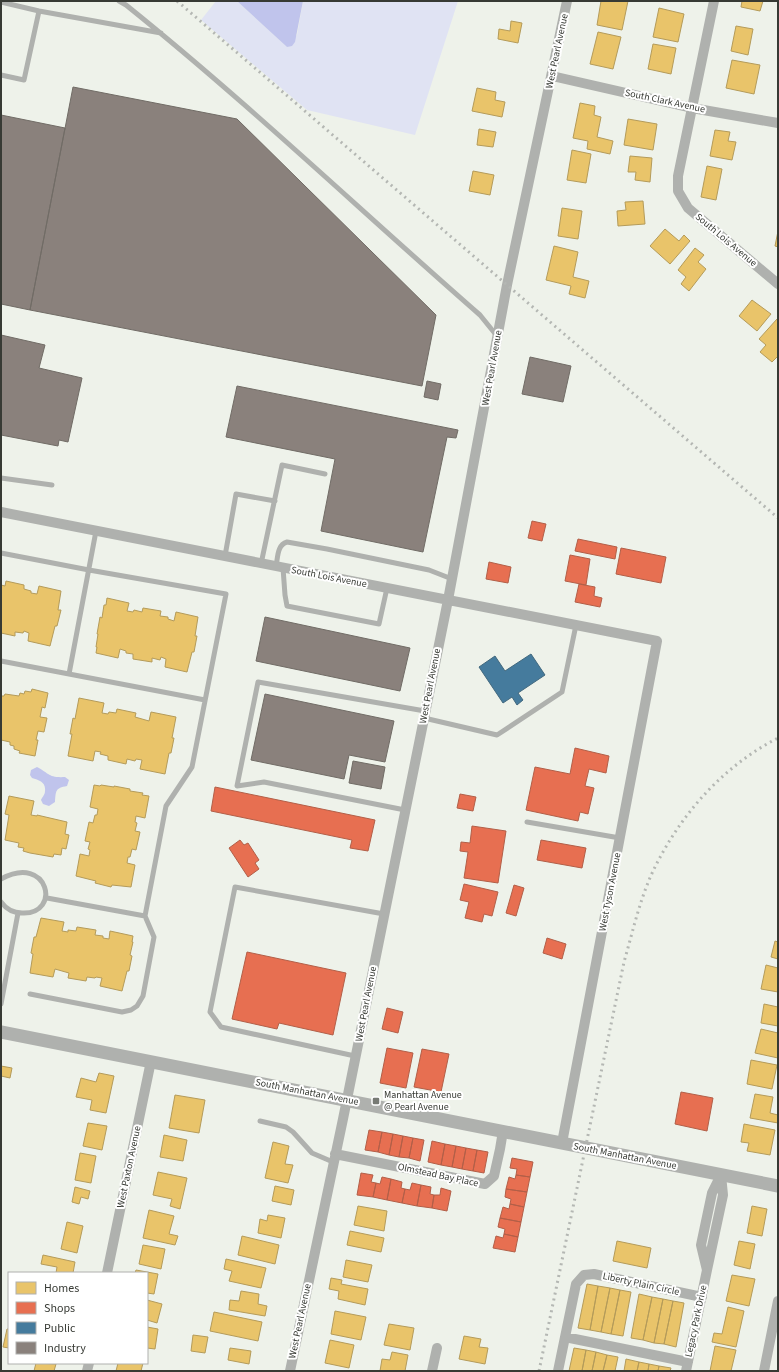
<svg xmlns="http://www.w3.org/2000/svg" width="779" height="1372" viewBox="0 0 779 1372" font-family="'Source Sans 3',sans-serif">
<rect width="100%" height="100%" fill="#eef2ea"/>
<path fill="#e0e3f3" d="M216,1H237L287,47L297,35L303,1H458L415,135L307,110L201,20Z"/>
<path fill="#c0c4ec" d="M237,1H303L295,42L292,46L287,47Z
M37,767C49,773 48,778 65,777L69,780L67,786C55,788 56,791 55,802L49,806L43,804L41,800C42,797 45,795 45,791C46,782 39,780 32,778L30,775L31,770Z"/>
<path fill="#e9c46a" stroke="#b49b5a" d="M601,1H628L622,30L597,25Z
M742,1H763L760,11L741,7Z
M659,8L684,14L678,42L653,37Z
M511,21L522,23L518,43L498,39L499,29L510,31Z
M736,26L753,29L748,55L731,51Z
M598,32L621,37L613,69L590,64Z
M653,44L676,48L671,74L648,69Z
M732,60L760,65L754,94L726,88Z
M477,88L496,92L495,100L505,102L502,117L472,111Z
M580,103L595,106L594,115L601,117L597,137L613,141L610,154L587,149L588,141L573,138Z
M628,119L657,124L653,150L624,145Z
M479,129L496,132L493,147L477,145Z
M715,130L730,132L728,141L736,142L732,160L710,156Z
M572,150L591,154L586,183L567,180Z
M630,156L652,158L650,182L635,180L636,172H628Z
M707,166L722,169L716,200L701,197Z
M473,171L494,175L490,195L469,191Z
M643,201L645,224L618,226L617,211L626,210L625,202Z
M562,208L582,211L578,239L558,236Z
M665,229L679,241L684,235L690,241L670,264L650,246Z
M778,231V247L775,246Z
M554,246L578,252L573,277L589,281L585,298L569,294L571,286L546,280Z
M695,248L704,255L698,262L706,269L689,291L681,284L686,277L678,270Z
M752,300L771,314L757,331L739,316Z
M777,319L778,320V356L772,362L760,352L766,345L759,339Z
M6,581L24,585V589L31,591V593L37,594L39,586L61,591L58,610H61L57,626H55L50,646L28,641L29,633L24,631L23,633L15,632V636L1,633V585L5,586Z
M107,598L129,603L127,611L133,612L134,610L142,612L143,608L161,611L160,616L168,617V619L174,621L176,612L198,617L195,636H197L194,652H192L187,672L165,667L166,659L161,657L160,660L152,658V662L133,659V654L126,653V651L120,649L118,658L96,653L97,647H96L98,634H97L100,617L102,618L104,605H106Z
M32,689L48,693L45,708L42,707L40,717L47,718L44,732L38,731L36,740H38L35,756L19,753L20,751L14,749V746L10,745V742L1,740V696H4L5,694L19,696L20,693L24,694L25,691L31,692Z
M79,698L104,703L102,713L108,714L109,712L116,713L117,709L136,713L135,717L149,721L151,712L176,717L172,738H174L171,753H169L165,774L140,769L142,760L136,759L135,761L127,759L126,764L108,760V756L100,754L101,752L95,751L93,761L68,756L72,734H70L73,718L75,719Z
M94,785L100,786L101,785L114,787V786L130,789V791L143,793L142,795L149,796L145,818L136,816L135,822L137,823L135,831L140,832L136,850L132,849L130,857H128L127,863L135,865L131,887L112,885L111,887L95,883L96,881L76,876L80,854L89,856L90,850L88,849L90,842L85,841L89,822L93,823L95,815H97L98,809L90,807Z
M9,796L34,801L31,815L37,816V815L67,822L65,834L69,835L66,849L62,848L61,855L54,854L53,857L30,853L23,851L24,848L18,847L19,843L5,840L9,815L5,814Z
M41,918L64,922L62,931L68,932V930L76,931L77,927L96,930L95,935L103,936V938L109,939L110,931L133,936L132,942H133L130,955L132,956L129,971H127L122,991L100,986L102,978L96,977L95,978L87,977L86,981L68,978L69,973L55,969L53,977L30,973L33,954L31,953L34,937H36Z
M775,941L778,942V959L771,957Z
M766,965L778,968V992L761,989Z
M764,1004L778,1007V1026L761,1023Z
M761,1029L778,1033V1058L755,1053Z
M751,1060L777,1065L772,1089L747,1084Z
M1,1066L12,1068L10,1078L1,1076Z
M99,1073L114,1076L106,1113L90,1110L92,1100L76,1097L81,1078L96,1082Z
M755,1094L773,1097L770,1113L778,1115V1123L750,1118Z
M175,1095L205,1100L199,1133L169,1128Z
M88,1123L107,1126L102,1150L83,1146Z
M744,1124L775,1130L770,1155L747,1151L749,1143L741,1142Z
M164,1135L187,1140L183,1161L160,1157Z
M273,1142L289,1146L285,1164L293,1165L288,1183L265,1178Z
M80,1153L96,1156L91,1183L75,1180Z
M158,1172L187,1178L180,1209L170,1206L172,1199L153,1195Z
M275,1186L294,1190L291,1205L272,1201Z
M75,1187L90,1191L88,1199L81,1197L79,1204L72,1202Z
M358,1206L387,1211L384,1231L354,1225Z
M752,1206L767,1209L762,1236L747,1233Z
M149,1210L174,1216L169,1234L178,1236L175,1245L143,1238Z
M268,1215L285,1218L281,1238L258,1233L260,1219L267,1221Z
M67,1222L83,1226L77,1253L61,1249Z
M350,1231L384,1238L381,1252L347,1245Z
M242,1236L279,1245L275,1264L238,1255Z
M617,1241L651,1248L647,1268L613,1261Z
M739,1241L755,1244L750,1269L734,1265Z
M143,1245L165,1249L161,1269L139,1264Z
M43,1255L75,1262L73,1273H56L57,1267L41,1264Z
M226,1259L266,1268L261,1288L229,1281L232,1271L224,1269Z
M346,1260L372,1265L368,1282L343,1277Z
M136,1270L158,1274L154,1294L147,1293V1273H135Z
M732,1275L755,1279L749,1306L726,1301Z
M331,1278L342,1280L341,1284L368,1289L365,1305L338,1299L339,1291L329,1289Z
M587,1284L598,1286L590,1330L578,1328Z
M598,1286L610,1288L601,1332L590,1330Z
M610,1288L620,1290L611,1334L601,1332Z
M620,1290L631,1292L623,1336L611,1334Z
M241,1291L259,1294L258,1304L267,1306L265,1316L229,1310L230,1300L239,1301Z
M639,1294L652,1297L643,1340L631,1338Z
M652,1297L663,1299L654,1343L643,1340Z
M663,1299L673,1301L664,1344L654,1343Z
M147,1300L162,1304L157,1323L147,1320Z
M673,1301L684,1303L676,1347L664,1344Z
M728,1307L744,1311L736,1347L712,1342L714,1333L722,1334Z
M335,1311L366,1317L361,1340L331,1334Z
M214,1312L262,1322L258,1341L210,1331Z
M389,1324L414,1328L410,1350L384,1345Z
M147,1327L158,1329L155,1349L147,1348Z
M7,1329H9V1348L3,1347Z
M193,1335L208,1337L205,1353L191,1351Z
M464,1336L481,1339L479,1347L488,1348L485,1364L459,1359Z
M330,1340L354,1345L349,1368L325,1363Z
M715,1346L736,1350L731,1371H710Z
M230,1348L251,1351L249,1364L228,1360Z
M574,1348L586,1350L582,1371H569Z
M586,1350L596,1352L592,1371H582Z
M392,1352L408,1355L405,1371H380L382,1359L390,1360Z
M596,1352L607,1355L603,1371H592Z
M607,1355L618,1357L615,1371H603Z
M626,1359L639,1362L637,1371H624Z
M639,1362L649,1364L648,1371H637Z
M36,1363L56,1364L54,1371H34Z
M118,1363H143L141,1371H116Z
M649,1364L659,1366L658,1371H648Z
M659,1366L671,1368L670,1371H658Z"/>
<path fill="#e76f51" stroke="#b25f48" d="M532,521L546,524L542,541L528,538Z
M578,539L617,547L615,559L575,551Z
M621,548L666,557L661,583L616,574Z
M570,555L590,559L586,585L565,581Z
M489,562L511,567L508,583L486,579Z
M579,584L595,587L594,596L602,598L600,607L575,602Z
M575,748L609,756L606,773L589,769L585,786L594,788L588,814L580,812L578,821L526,810L535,767L570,774Z
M215,787L375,820L368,851L350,848L352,840L211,811Z
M460,794L476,797L473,811L457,808Z
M472,826L506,831L498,883L464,878L468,852L460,851L461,842L470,843Z
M240,840L244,845L248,843L259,860L255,863L259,869L248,877L229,848Z
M541,840L586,848L582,868L537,860Z
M464,884L498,892L492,916L484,914L482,922L465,918L469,902L460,900Z
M514,885L524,888L516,916L506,913Z
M547,938L566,944L562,959L543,953Z
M247,952L346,973L333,1035L279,1023L277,1029L232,1019Z
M387,1008L403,1012L398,1033L382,1029Z
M387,1048L413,1053L406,1088L380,1083Z
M422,1049L449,1054L441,1092L414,1087Z
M681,1092L713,1098L707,1131L675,1124Z
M369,1130L382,1132L378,1152L365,1150Z
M382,1132L393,1134L389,1155L378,1152Z
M393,1134L403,1136L399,1157L389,1155Z
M403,1136L413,1138L409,1158L399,1157Z
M413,1138L424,1140L420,1161L409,1158Z
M432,1141L445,1144L441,1165L428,1162Z
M445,1144L456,1146L452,1167L441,1165Z
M456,1146L466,1148L462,1169L452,1167Z
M466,1148L477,1150L473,1171L462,1169Z
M477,1150L488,1152L484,1173L473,1171Z
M512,1158L533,1162L530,1177L516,1175L517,1169L510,1168Z
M361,1173L373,1175L371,1182L376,1183L373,1197L357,1195Z
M516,1175L530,1177L527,1192L506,1189L509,1177L515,1179Z
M382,1177L391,1179L387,1200L373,1197L376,1183L380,1184Z
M391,1179L402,1182L401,1188L405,1189L402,1203L387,1200Z
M412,1183L421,1185L417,1206L402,1203L405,1189L410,1190Z
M421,1185L431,1187L430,1194L434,1195L432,1208L417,1206Z
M441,1188L451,1191L447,1211L432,1208L434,1195H440Z
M506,1189L527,1192L524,1207L510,1204L511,1199L505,1197Z
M510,1204L524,1207L521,1222L500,1218L503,1207L509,1209Z
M500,1218L521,1222L518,1237L504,1234L505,1229L498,1227Z
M504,1234L518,1237L515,1252L493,1248L496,1236L503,1238Z"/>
<path fill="#457b9d" stroke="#41687e" d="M531,654L545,675L518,693L523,700L517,705L512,697L503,703L479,667L495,656L505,671Z"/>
<path fill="#8a817c" stroke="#716c66" d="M73,87L237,119L436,315L422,386L30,310Z
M1,115L65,128L30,310L1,304Z
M1,335L45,345L39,368L82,378L68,442L59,440L58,446L1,435Z
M530,357L571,366L563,402L522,394Z
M427,381L441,384L438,400L424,397Z
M237,386L458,430L456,438L447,437L423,552L321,531L335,459L226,437Z
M265,617L410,648L400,691L256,661Z
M265,694L394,721L385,762L349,755L344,779L251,760Z
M353,761L385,767L381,789L349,783Z"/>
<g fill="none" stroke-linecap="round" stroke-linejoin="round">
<path stroke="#afb1ae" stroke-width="5" d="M119,1L126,5C248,103 362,212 480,315L497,336
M1,2L39,11L161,33
M1,75L24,80L39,11
M1,478L52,485
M1,553L89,570L226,594L192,767L166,806L145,916L154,937L143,996L137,1006L131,1010L122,1012L30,994
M225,556L236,494L275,501
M261,564L282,465L325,474
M276,566C278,557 277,545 287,542L327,549L429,570L452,579
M283,568L285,595L287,606L379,624L387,588
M1,661L205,700
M69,674L96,531
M424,718L497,735L562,692L576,625
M405,810L264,782L237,786L258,682L425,711
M527,822L620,838
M1,879C49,853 62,915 22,913C14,913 6,909 1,902
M47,898L145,916
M1,1004L18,913
M355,1056L221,1027L210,1012L235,887L384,914
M260,1121L286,1127L293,1132L312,1153L333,1162"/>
<path stroke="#afb1ae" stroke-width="10" d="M714,1L678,176V191L688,208L778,284
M552,76L692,108L778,123
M1,512L657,641L562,1143
M335,1154L485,1184L494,1176L500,1149L503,1131
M721,1175L723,1195L707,1270L701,1245L712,1193Z
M107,1273L151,1061
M565,1337L688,1362
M87,1371L89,1363
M290,1371L343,1119L448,600L507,285L567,1
M432,1371L437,1348
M558,1371L576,1284L584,1275L594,1274L702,1297
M686,1371L707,1270
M764,1371L778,1301"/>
<path stroke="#afb1ae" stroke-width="13" d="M1,1032L778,1186"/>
<path stroke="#b4b7b3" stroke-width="3" stroke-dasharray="2 4" stroke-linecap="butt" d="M177,1L778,518
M539,1371L624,962C633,931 640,898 654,869C681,814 723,766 778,738"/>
</g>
<rect fill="#777a74" stroke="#fff" stroke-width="1.5" x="372" y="1097" width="8" height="8" rx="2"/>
<g text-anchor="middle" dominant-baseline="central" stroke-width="4" stroke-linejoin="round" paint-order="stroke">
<g font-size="10" fill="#373a34" stroke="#fff">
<text transform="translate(557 51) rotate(-78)">West Pearl Avenue</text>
<text transform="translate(665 101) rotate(12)">South Clark Avenue</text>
<text transform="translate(726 240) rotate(40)">South Lois Avenue</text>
<text transform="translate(492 368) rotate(-80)">West Pearl Avenue</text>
<text transform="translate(329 577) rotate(11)">South Lois Avenue</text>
<text transform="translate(430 686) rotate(-79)">West Pearl Avenue</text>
<text transform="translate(610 892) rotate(-79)">West Tyson Avenue</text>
<text transform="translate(366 1004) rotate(-79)">West Pearl Avenue</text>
<text transform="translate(307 1092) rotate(11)">South Manhattan Avenue</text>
<text transform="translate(625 1156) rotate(11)">South Manhattan Avenue</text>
<text transform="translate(129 1167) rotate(-78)">West Paxton Avenue</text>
<text transform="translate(438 1175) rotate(12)">Olmstead Bay Place</text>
<text transform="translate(641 1284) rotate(12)">Liberty Plain Circle</text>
<text transform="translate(300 1321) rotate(-78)">West Pearl Avenue</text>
<text transform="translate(696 1321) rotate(-78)">Legacy Park Drive</text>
</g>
<g font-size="10" fill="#373a34" stroke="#fff" text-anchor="start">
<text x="384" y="1095">Manhattan Avenue<tspan x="384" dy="12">@ Pearl Avenue</tspan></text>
</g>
</g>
<rect width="779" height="1372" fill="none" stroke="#373a34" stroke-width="4"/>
<rect x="8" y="1272" width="140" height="92" fill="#ffffff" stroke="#afb0ae"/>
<rect x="16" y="1282" width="20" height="12" fill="#e9c46a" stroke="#afb0ae"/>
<text x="44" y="1292" font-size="12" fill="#373a34">Homes</text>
<rect x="16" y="1302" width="20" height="12" fill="#e76f51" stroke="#afb0ae"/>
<text x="44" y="1312" font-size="12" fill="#373a34">Shops</text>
<rect x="16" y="1322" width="20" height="12" fill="#457b9d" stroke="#afb0ae"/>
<text x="44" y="1332" font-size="12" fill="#373a34">Public</text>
<rect x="16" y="1342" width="20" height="12" fill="#8a817c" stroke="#afb0ae"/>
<text x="44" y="1352" font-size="12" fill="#373a34">Industry</text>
</svg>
